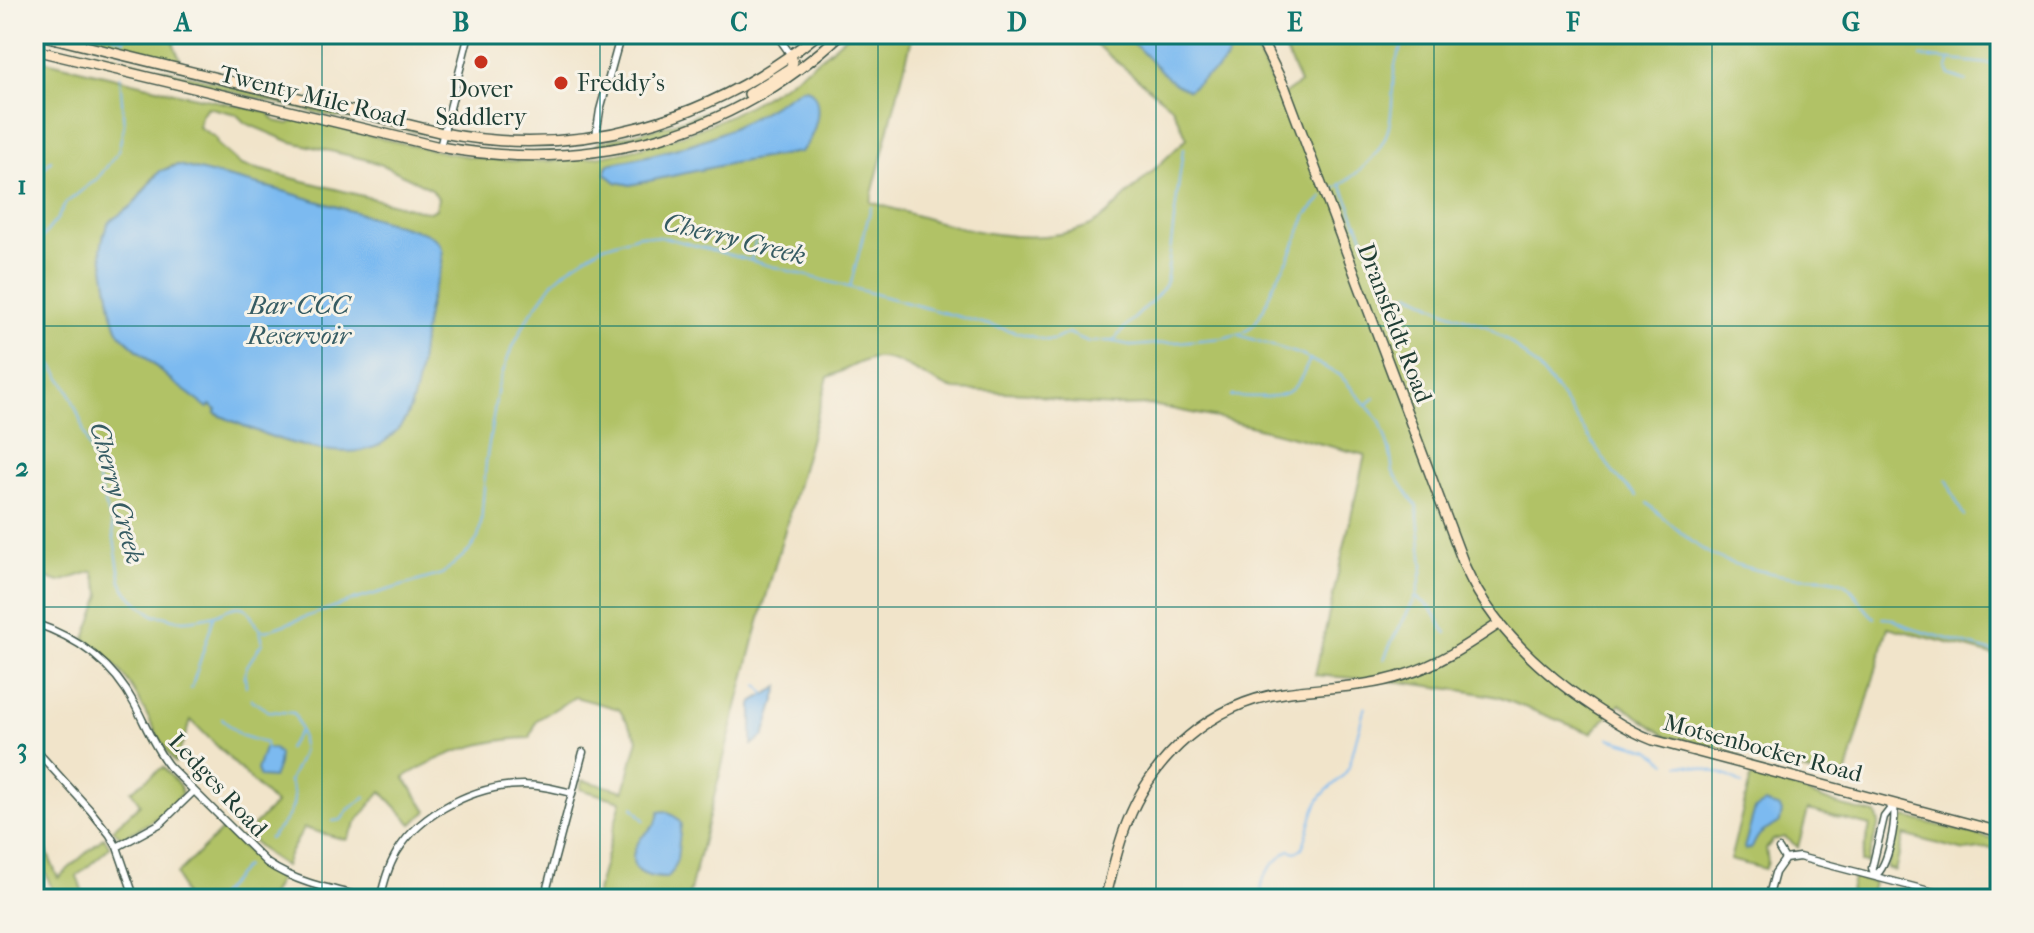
<svg xmlns="http://www.w3.org/2000/svg" width="2034" height="933" viewBox="0 0 2034 933" font-family="'IM FELL French Canon',serif">
<rect width="100%" height="100%" fill="#f7f3e8"/>
<filter id="ink" filterUnits="userSpaceOnUse"><feTurbulence type="fractalNoise" baseFrequency=".0125" numOctaves="2"/><feDisplacementMap in="SourceGraphic" scale="16" xChannelSelector="R" yChannelSelector="G"/><feConvolveMatrix kernelMatrix="1 2 1 2 8 2 1 2 1" color-interpolation-filters="sRGB"/></filter>
<filter id="wash" filterUnits="userSpaceOnUse"><feTurbulence type="fractalNoise" baseFrequency=".006" numOctaves="4" result="noise"/><feDisplacementMap in="SourceGraphic" scale="32" xChannelSelector="R" yChannelSelector="G"/><feGaussianBlur stdDeviation="1.8" result="paint"/><feColorMatrix in="noise" values="0 0 0 0 0 0 0 0 0 0 0 0 0 0 0 0 0 1.4 0 .05"/><feComposite in="paint" operator="in"/></filter>
<g filter="url(#wash)">
<rect width="100%" height="100%" fill="#f1e4ca"/>
<path fill="#b1c266" stroke="#68804d" stroke-width="2" fill-rule="evenodd" d="M92,34H176L174,45L181,61L89,38Z
M848,34H913L870,202C935,220 1019,253 1086,227C1102,221 1116,205 1129,193C1148,175 1168,157 1187,138L1172,107L1094,43L1092,34H1244L1260,57L1279,98L1300,83L1278,34H2000V657L1888,627L1844,783L1758,756L1666,736L1620,704L1591,733L1498,697L1472,692L1402,682L1315,675L1365,455L1222,419L1152,405L1112,406L1070,403L1029,393L955,390C929,383 897,352 870,359C856,363 842,372 828,377L755,636L688,899H595L621,801L580,789L582,780L624,791L638,739L619,709L575,697L537,720L530,738C483,739 444,753 404,777L427,811L412,824L381,791L359,819L346,840L304,828L290,853L285,866L267,854L246,834L275,804L191,720L175,763C155,737 145,706 127,680C116,664 100,650 85,639L101,595L93,571L59,582L34,573V58L182,94L268,112L275,121L289,124L299,118C354,131 410,147 466,156C605,178 746,129 848,34ZM207,107L236,114L245,123L288,141L368,160L385,166L432,189L438,198L436,209L430,212L414,209L241,165L217,144L216,138L199,127L201,116ZM178,165L283,191L425,233C427,253 432,274 431,294C431,299 429,306 427,311C425,327 422,344 420,360C417,379 415,401 405,419C368,483 266,436 216,414L217,410L173,382L126,340L117,328L112,313L101,249L109,222L132,206L155,175L171,166Z
M93,52L428,134V135L368,120L334,117L92,57L90,55Z
M763,83C746,94 728,107 710,116C675,132 634,143 596,147L599,142L666,126L718,107Z
M163,767L180,786L182,794C165,814 146,826 123,837L118,835L113,829L140,804L131,791Z
M1751,777L1798,789L1838,805L1876,814L1879,823L1867,863L1861,862L1870,826L1808,810L1798,847L1785,837L1773,840L1766,849L1768,862L1765,869L1730,860Z
M1905,817L2000,841V851L1988,848L1965,851L1904,835L1895,871L1887,868L1899,824Z
M34,821L58,878L104,837L110,847L77,876L85,899H56L34,843Z
M223,829L262,865L280,878L269,899H185L177,874Z
M1853,878L1874,883L1870,899H1848Z"/>
<path fill="#7cbaf0" stroke="#4e7c92" stroke-width="2" d="M1124,34H1224C1232,55 1229,63 1210,74C1202,78 1196,85 1188,90L1173,83Z
M807,88C827,100 815,139 800,152L733,163L630,185L616,182L606,174V167L609,164C654,155 699,145 740,124C761,114 780,101 800,89Z
M178,165L283,191L425,233C433,236 440,240 442,249C445,265 436,282 431,297C419,335 424,382 406,417C400,429 387,442 375,447C332,464 255,432 215,413L217,410L210,405L208,408L173,382L121,335L117,328L112,313L101,249L104,233L109,222L132,206L160,171Z
M779,687L764,736L752,745V704L757,699Z
M264,748L274,749L279,754L278,765L273,778L260,777L257,770Z
M1765,803L1780,808L1782,812L1780,822C1765,833 1761,827 1752,848L1746,850L1744,848L1755,809Z
M665,811L677,818L681,824L677,859L673,871L667,878C639,878 622,866 641,838C645,833 652,829 655,824C658,820 658,816 659,812Z"/>
<g fill="none" stroke-linecap="round" stroke-linejoin="round">
<path stroke="#7cbaf0" stroke-width="2" d="M112,36L123,39
M122,52L125,34
M1921,57L2000,65
M1949,62L1947,68L1950,75L1966,81
M34,180L51,160
M1341,184L1378,273L1382,277
M1328,193C1352,178 1380,158 1388,130C1398,98 1384,59 1412,34
M34,253L40,240L57,219L66,203L98,178L118,152L124,126L120,75
M751,260L755,242
M850,287L871,207
M1409,293L1447,312L1486,326L1511,343L1538,368L1559,393L1614,474L1637,496
M1239,335L1301,355L1340,375L1380,421L1390,452L1393,472L1417,507L1423,566L1417,595L1392,641L1384,659
M1113,342C1128,320 1152,306 1166,284L1183,149
M34,353L53,366L69,391L80,419L112,526L121,582C129,597 142,607 155,616C164,615 165,617 173,619C183,622 201,618 211,616C221,615 230,605 241,607C255,609 249,628 266,631L351,601L442,574L469,551L478,538L481,524L486,462L498,386L509,355L527,319L555,280L570,267L601,247L639,235L667,238L1045,340H1054L1068,333L1089,342L1110,341L1134,346L1223,338L1245,332L1255,323L1264,308L1274,283L1289,258L1307,214L1323,197
M1231,396C1246,396 1276,400 1289,391C1299,385 1305,370 1310,359
M1366,405L1375,398
M1946,480L1948,481L1952,493L1964,516
M1647,503C1664,518 1681,534 1699,547C1723,564 1758,571 1787,576C1804,579 1825,575 1842,582C1856,589 1862,609 1875,618
M1417,598C1436,608 1435,617 1446,633
M1883,618L1893,619L1910,628L2000,654
M758,685L765,694
M246,686L245,675L247,666L262,643V638L260,631
M191,689L214,617
M251,698L253,701L268,711L294,713C299,723 304,740 302,752C300,762 292,772 289,782C303,805 284,823 269,839
M222,719L240,735L265,743L266,750
M1609,738L1650,750L1667,763
M288,748L299,732
M1679,765C1696,765 1729,774 1742,784
M633,807L644,820
M333,821L341,820L349,809L366,797
M216,899L245,866
M1262,899C1258,876 1272,864 1289,850L1296,852L1302,848C1309,833 1311,814 1319,800C1327,786 1342,782 1349,767L1365,706"/>
</g>
</g>
<g filter="url(#ink)">
<g fill="none" stroke-linecap="round" stroke-linejoin="round">
<defs>
<path id="minor" d="M776,34L791,55
M596,136L600,110L621,34
M440,147L469,34
M34,623C79,638 113,663 135,705C146,726 154,747 169,766L267,863C298,884 336,890 372,899
M34,748L90,810L110,835L117,847L135,899
M117,847L161,823L194,791
M1779,849L1785,859
M1785,859L1799,857L1960,899
M1875,876L1872,868L1884,817L1894,804
M1875,876C1889,865 1896,823 1894,805
M380,899C384,883 388,867 397,852C421,812 477,785 523,785C540,785 556,789 572,793
M544,899L583,752
M1768,899L1775,873L1785,859"/>
<path id="secondary" d="M36,34L443,133C578,160 712,121 818,34
M1258,34L1285,88L1465,567C1494,631 1551,681 1609,717C1623,726 1637,734 1653,740L2000,832
M34,50L440,147C588,174 730,138 841,34
M749,94L790,68L793,62L791,55
M1105,899C1112,874 1117,847 1127,823C1153,756 1212,703 1284,693C1325,687 1365,688 1404,675C1440,664 1470,643 1500,623"/>
</defs>
<use href="#minor" stroke="#3e564a" stroke-width="9"/>
<use href="#secondary" stroke="#3e564a" stroke-width="12"/>
<use href="#minor" stroke="#fff" stroke-width="6"/>
<use href="#secondary" stroke="#fde5c5" stroke-width="9"/>
</g>
</g>
<path fill="none" stroke="#0f766e" stroke-width="2" stroke-opacity="0.55" d="M322,34V899M600,34V899M878,34V899M1156,34V899M1434,34V899M1712,34V899M34,326H2000M34,607H2000"/>
<g fill="#c8321e" stroke="#f7f3e8" stroke-width="3">
<circle cx="481" cy="62" r="8"/>
<circle cx="561" cy="83" r="8"/>
</g>
<g text-anchor="middle" dominant-baseline="central" stroke-width="6" stroke-linejoin="round" paint-order="stroke">
<g font-size="24" fill="#1f3d34" stroke="#f7f3e8" text-anchor="start">
<text x="577" y="83">Freddy's</text>
<text x="481" y="89" text-anchor="middle">Dover<tspan x="481" dy="28">Saddlery</tspan></text>
</g>
<g font-size="24" fill="#1f3d34" stroke="#f7f3e8">
<text transform="translate(313 96) rotate(14)">Twenty Mile Road</text>
<text transform="translate(1395 323) rotate(69)">Dransfeldt Road</text>
<text transform="translate(1763 748) rotate(15)">Motsenbocker Road</text>
<text transform="translate(218 785) rotate(47)">Ledges Road</text>
</g>
<g font-size="26" font-style="italic" fill="#365c63" stroke="#f7f3e8">
<text transform="translate(735 239) rotate(14)">Cherry Creek</text>
<text x="299" y="305">Bar CCC<tspan x="299" dy="30">Reservoir</tspan></text>
<text transform="translate(117 493) rotate(75)">Cherry Creek</text>
</g>
</g>
<rect width="2034" height="933" fill="none" stroke="#f7f3e8" stroke-width="88"/>
<rect x="44" y="44" width="1946" height="845" fill="none" stroke="#0f766e" stroke-width="3"/>
<g font-size="26" text-anchor="middle" font-weight="bold" fill="#0f766e">
<text x="183" y="31">A</text>
<text x="461" y="31">B</text>
<text x="739" y="31">C</text>
<text x="1017" y="31">D</text>
<text x="1295" y="31">E</text>
<text x="1573" y="31">F</text>
<text x="1851" y="31">G</text>
<text x="22" y="194">1</text>
<text x="22" y="476">2</text>
<text x="22" y="757">3</text>
</g>
</svg>
